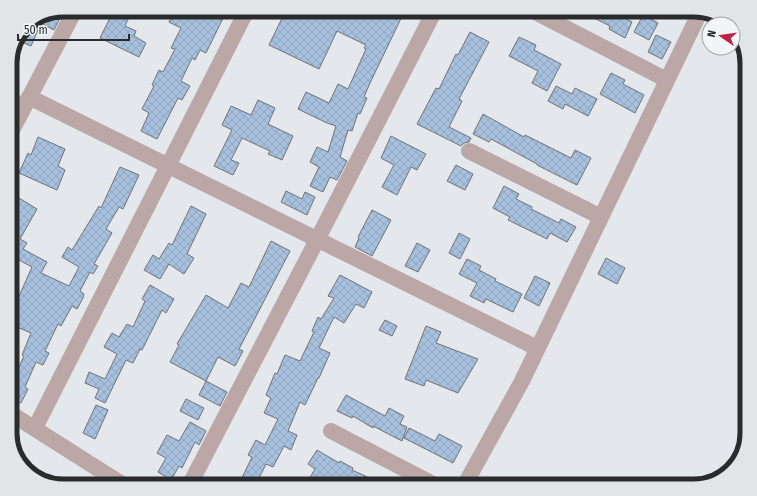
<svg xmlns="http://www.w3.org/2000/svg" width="757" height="496" viewBox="0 0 757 496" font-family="'Fira Sans Condensed',sans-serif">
<defs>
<pattern id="building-cross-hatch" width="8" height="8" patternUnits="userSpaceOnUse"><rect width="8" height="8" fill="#a7c0dd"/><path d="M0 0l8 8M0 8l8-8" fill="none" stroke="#90a5be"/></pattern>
</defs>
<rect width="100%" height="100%" fill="#e4e7eb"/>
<path fill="url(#building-cross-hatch)" stroke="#6f7275" d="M64,10L54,30L41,23L31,46L19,41L26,25Z
M114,10H132L125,26L136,31L134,36L146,43L139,57L100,38Z
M175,10H227L206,53L200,50L195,60L192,58L181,81L190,86L182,100L178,98L157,139L141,131L149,113L142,109L154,86L152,85L159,70L163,72L175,49L171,48L181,28L169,22Z
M286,10H405L370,83L364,97L367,98L360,114L358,113L352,131L348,130L340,157L347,161L337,180L330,177L323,192L310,186L319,167L310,162L317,147L328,152L336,126L327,123L298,109L306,92L329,103L338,84L348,89L366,49L364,48L366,45L337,31L319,69L269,45Z
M578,10H609L632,22L625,38L609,29L610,26Z
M643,15L658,23L649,40L634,32Z
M470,32L489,42L459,99L462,101L449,127L471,138L469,142L464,143L461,146L417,124L436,88L439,89L456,54L458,55Z
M656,35L671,42L662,59L648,52Z
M519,37L536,45L534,50L561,64L547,91L532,83L538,71L509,56Z
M611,73L625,80L623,84L644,95L635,113L600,94Z
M556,86L572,94L575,88L597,99L588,116L565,104L563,109L548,101Z
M258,100L275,108L268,124L293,136L282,160L268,154L270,151L242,138L231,160L239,163L233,175L214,166L232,130L222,125L231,106L251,115Z
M483,114L524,137L525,135L571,158L575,150L591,158L577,185L537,165V164L491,139L489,142L473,134Z
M391,136L426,154L417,170L411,167L397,195L382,187L394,165L381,158Z
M38,137L65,149L58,166L65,170L57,190L19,173L28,153L31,155Z
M456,165L473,174L465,190L447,181Z
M120,167L139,175L123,209L119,207L106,229L112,233L94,264L98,266L93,274L90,272L80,291L84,294L83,298L77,309L72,306L61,326L58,324L45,351L49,353L43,365L36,362L25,387L28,389L21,403L10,398V387L24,356L22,355L31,333L10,324V300L16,303L32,267L10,255V202L14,195L37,209L20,239L27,243L23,249L47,262L41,273L69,286L79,267L62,257L68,247L72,250L99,206L101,208Z
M504,186L519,194L516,199L532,207L531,209L559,223L561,219L576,227L567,242L550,233L547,239L508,220L510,217L493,208Z
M286,191L302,199L305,192L315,197L307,215L281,202Z
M191,206L206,214L187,254L194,258L184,274L169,264L160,279L144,270L153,255L159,259L169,243L172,245Z
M372,210L391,220L372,256L355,247L359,238L358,237Z
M459,233L470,239L460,259L449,253Z
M271,241L290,251L239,349L243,351L235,366L218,357L206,381L170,362L179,345L177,344L206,295L228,308L241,283L249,287Z
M417,243L430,250L418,272L405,266Z
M606,258L625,268L617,284L598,274Z
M467,259L481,266L479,270L496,279L495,281L522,294L513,312L486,299L484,303L470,296L477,283L459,274Z
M340,275L372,292L364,308L356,304L344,323L334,317L319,348L330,353L319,378H318L305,405L300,402L288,431L297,435L291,450L284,446L273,467L266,464L255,486H238L252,457L248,455L256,440L265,445L278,419L264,413L271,398L266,395L275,373L277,374L285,355L300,361L314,332L312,331L318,317L321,319L334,298L328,296Z
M535,276L550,283L539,306L524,298Z
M150,285L174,299L166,313L162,310L142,350L140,349L133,363L126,360L105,403L95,398L99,389L85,383L89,372L105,379L117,354L104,347L112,333L119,337L127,324L133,327L145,301L142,299Z
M385,320L397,326L392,336L379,330Z
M426,326L441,332L436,343L478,359L458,393L426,380L424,386L405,379Z
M206,381L227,392L220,406L199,395Z
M346,395L385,416L389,408L404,416L400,424L407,427L402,441L373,426V428L353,416L352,418L337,411Z
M186,399L204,408L198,420L180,411Z
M96,405L108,410L95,439L83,433Z
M190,422L206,431L199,445L195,442L182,468L179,466L171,480L158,472L166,458L157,453L167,435L179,441Z
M409,428L435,441L439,434L462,446L453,463L404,438Z
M317,450L339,463L340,461L353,468L352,470L387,486H321L309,479L315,469L308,464Z"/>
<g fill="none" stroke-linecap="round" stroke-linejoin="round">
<path stroke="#baa7a6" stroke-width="16" d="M531,10L667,80
M29,97L537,348
M10,99L23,107
M10,134L75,10
M469,151L601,217
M10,413L125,486
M35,428L247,10
M331,431L437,486
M189,486L317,240L435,10
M464,486L522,381L700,12"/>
</g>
<path d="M0 0H757V496H0ZM63 17H694A46 46 0 0 1 740 63V433A46 46 0 0 1 694 479H63A46 46 0 0 1 17 433V63A46 46 0 0 1 63 17Z" fill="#e2e5e8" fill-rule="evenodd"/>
<path fill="none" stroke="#2a2b2c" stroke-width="5" d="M63 17H694A46 46 0 0 1 740 63V433A46 46 0 0 1 694 479H63A46 46 0 0 1 17 433V63A46 46 0 0 1 63 17Z"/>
<g transform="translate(721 36) rotate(283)"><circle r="19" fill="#f2f5f8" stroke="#a2a4a6"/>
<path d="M0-3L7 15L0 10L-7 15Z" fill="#b72542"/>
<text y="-6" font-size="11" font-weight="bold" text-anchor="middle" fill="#2a2b2c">N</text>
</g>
<path d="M18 34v6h111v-6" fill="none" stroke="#2a2b2c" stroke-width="2"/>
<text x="24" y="34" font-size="12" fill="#2a2b2c" stroke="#f2f5f8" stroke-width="3" paint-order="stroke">50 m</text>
</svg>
